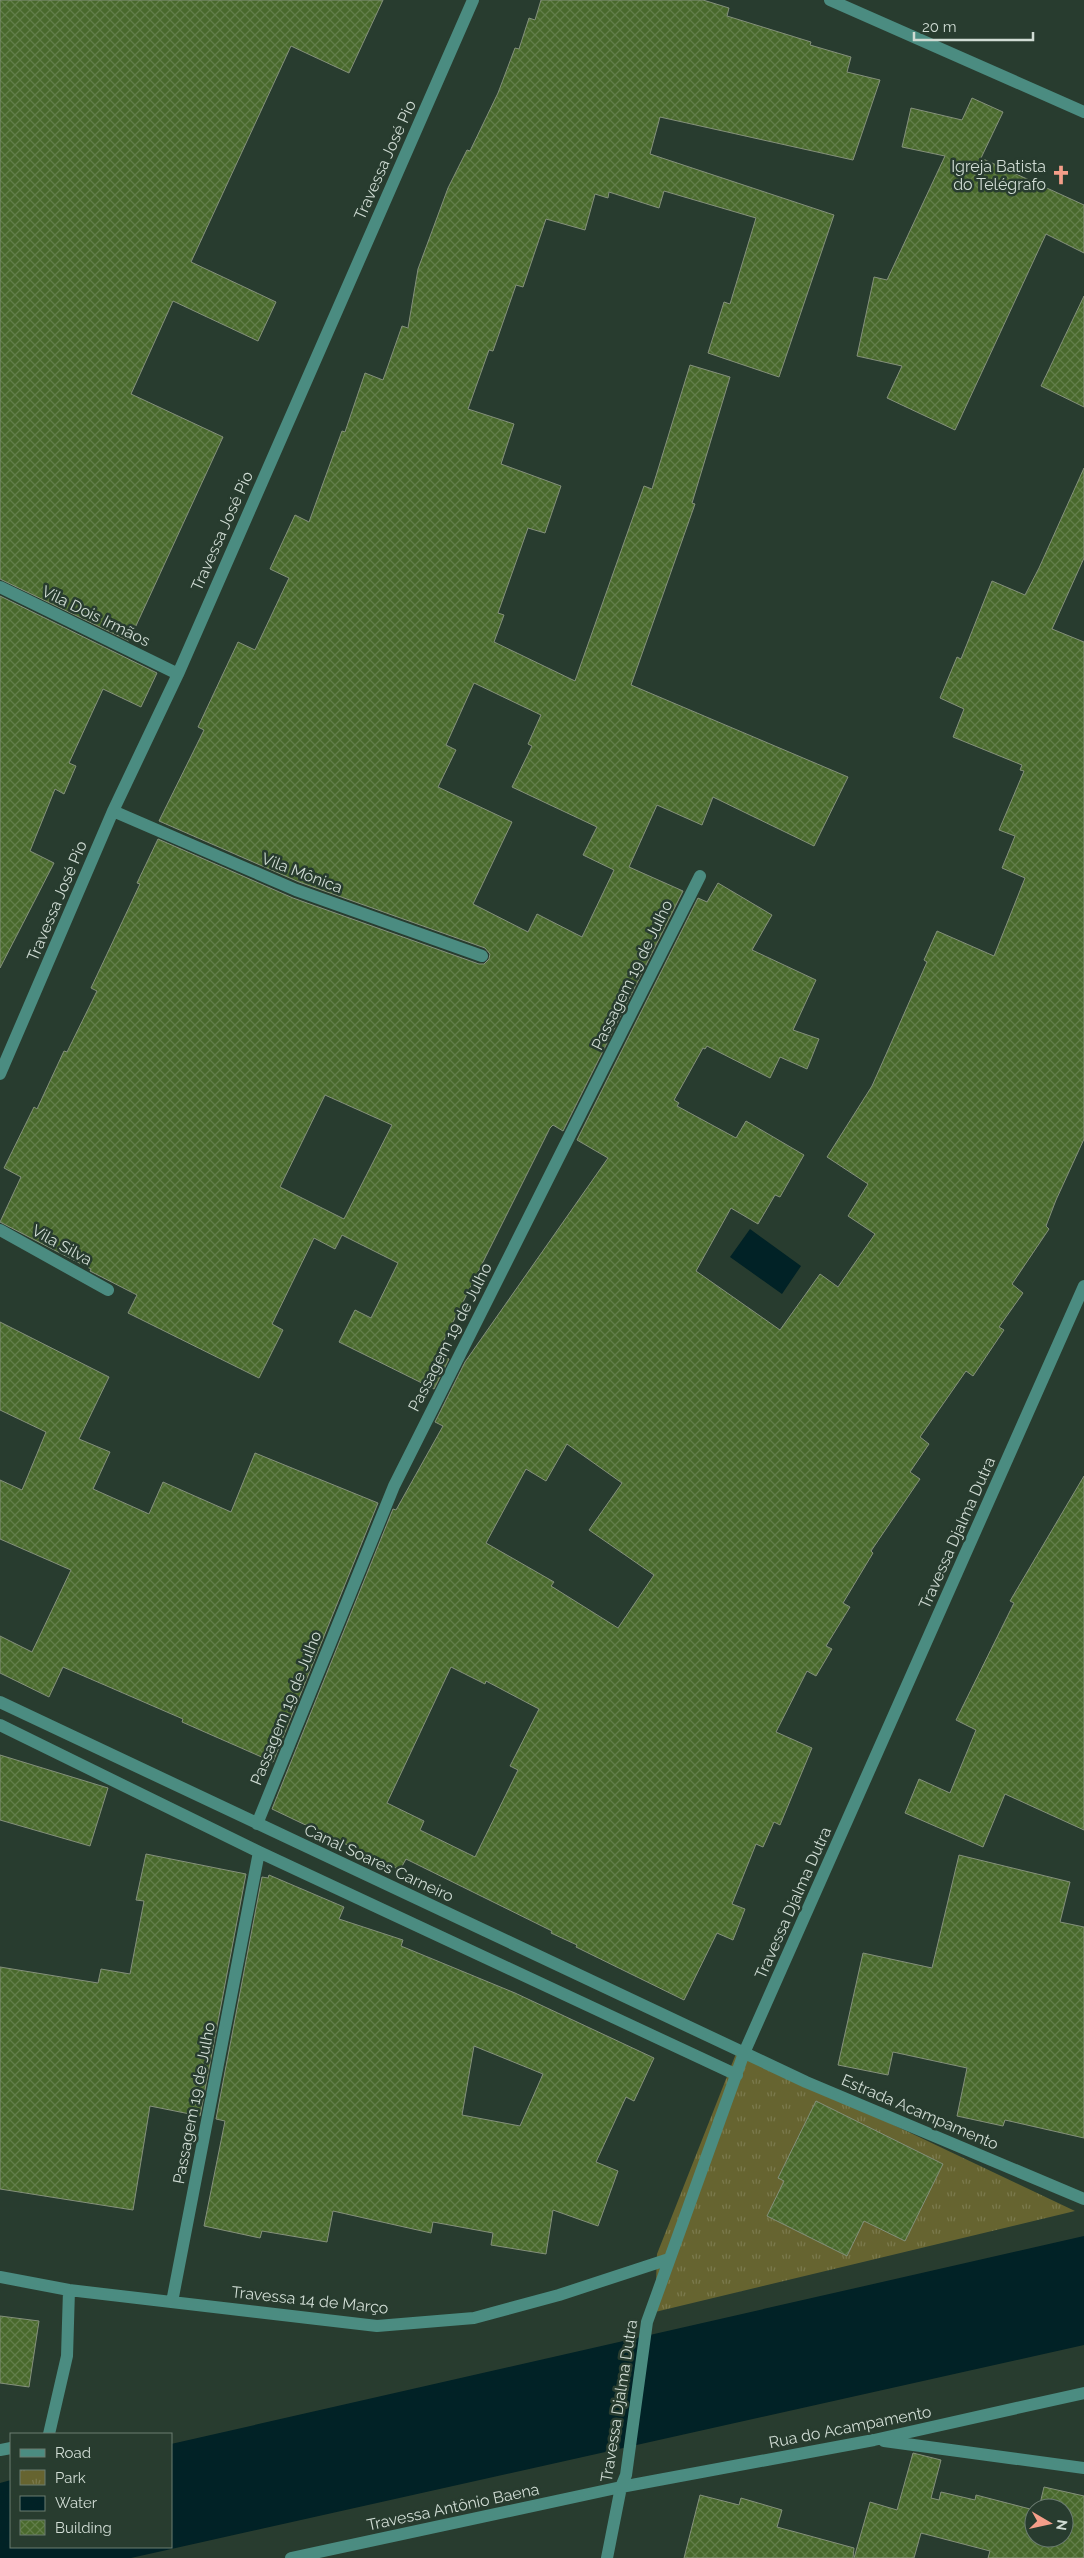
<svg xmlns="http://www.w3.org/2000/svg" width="1084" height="2558" viewBox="0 0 1084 2558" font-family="Raleway,sans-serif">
<defs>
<pattern id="park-tufts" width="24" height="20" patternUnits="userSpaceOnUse" patternTransform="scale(1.25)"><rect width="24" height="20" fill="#666430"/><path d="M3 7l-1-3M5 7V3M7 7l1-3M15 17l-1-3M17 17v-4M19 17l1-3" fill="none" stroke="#7b7a4d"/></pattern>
<pattern id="building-cross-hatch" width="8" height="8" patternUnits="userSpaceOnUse" patternTransform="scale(1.25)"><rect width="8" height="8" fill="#49692c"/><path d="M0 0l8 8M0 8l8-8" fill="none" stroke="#627e4a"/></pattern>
</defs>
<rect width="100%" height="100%" fill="#283c2f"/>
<path fill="url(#park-tufts)" d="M739,2046L797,2079L1075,2211L655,2312L657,2254Z"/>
<path fill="#012226" d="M750,1229L801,1266L782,1294L730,1257Z
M1084,2236V2345L131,2558H0V2483L11,2480V2547H171V2444Z"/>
<path fill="url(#building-cross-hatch)" stroke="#84907b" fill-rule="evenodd" d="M0,0H383L349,73L291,46L191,262L276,302L258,341L173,301L131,394L223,437L129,641L0,579Z
M541,0H703L729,8L727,16L811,42L810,45L851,57L847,72L880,80L853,160L660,117L650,154L834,215L779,377L708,353L724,302L730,304L756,218L664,191L659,208L609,192L608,198L595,194L585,230L546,219L523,287L516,285L493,351L489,350L468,409L514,424L501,464L561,486L545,533L528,528L498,613L504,615L494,642L575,681L644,486L652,489L690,365L730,377L692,503L695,504L631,685L848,777L814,846L713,797L702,825L657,805L629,867L683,891L563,1131L553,1125L550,1128L438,1352L449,1359L434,1389L339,1342L355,1310L371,1318L398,1263L342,1235L335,1249L314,1238L272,1324L283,1330L259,1378L128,1313L137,1295L90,1271L91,1269L0,1222L21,1177L4,1168L34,1107L37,1109L64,1051L67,1052L97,991L91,988L140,884L137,883L158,839L293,898L479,964H484L489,959L490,954L485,948L299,882L159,821L204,730L198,727L238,642L255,650L289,578L270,569L295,515L309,522L342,431L345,432L365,373L383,380L402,326L408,328L418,269L448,188L467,150L470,151L498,93L515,48L519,49L529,18L535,20ZM474,683L541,715L528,744L532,746L512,787L597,827L583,855L614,870L582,937L537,914L528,932L473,904L512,822L438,787L456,750L446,745ZM325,1095L392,1125L344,1219L280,1187Z
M972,98L1003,112L981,158L1084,205V253L1046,234L955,430L887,398L902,366L857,356L874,277L887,280L945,156L902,147L911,108L962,120Z
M1084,296V407L1041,386Z
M1084,468V558L1052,629L1084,642V1139L1056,1200L1046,1226L1049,1229L1012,1284L1023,1293L999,1327L1004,1330L973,1376L966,1371L920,1437L929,1444L910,1472L920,1479L871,1551L873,1553L843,1603L850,1607L826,1646L832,1649L816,1676L807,1671L776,1732L812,1748L780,1825L774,1822L763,1847L756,1844L732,1904L745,1909L733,1940L717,1933L684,2000L576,1947L577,1945L551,1933L552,1931L406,1859L400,1870L272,1809L393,1509L396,1510L443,1426L435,1422L465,1362L608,1158L577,1140L698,898L707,902L718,883L772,915L752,950L816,980L793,1030L819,1039L807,1069L780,1057L770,1078L707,1046L705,1049L703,1048L674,1100L679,1103L677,1106L736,1138L746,1121L804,1155L780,1197L775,1195L758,1224L731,1208L696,1271L780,1330L820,1274L838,1287L875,1234L848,1216L868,1184L827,1157L872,1086L927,962L924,960L937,931L994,956L1025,878L1002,868L1015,836L999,830L1024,771L1020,770L1022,765L953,737L964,709L940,698L957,657L961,659L992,581L1025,595L1039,568ZM567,1444L622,1483L589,1530L654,1575L618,1628L551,1586L554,1582L486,1543L526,1469L546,1481ZM451,1667L485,1684L486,1681L539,1709L510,1766L518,1770L475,1857L420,1830L424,1821L387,1803Z
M0,596L157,673L141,707L103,689L69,763L76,766L64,794L55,789L30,851L54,863L0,968Z
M0,1322L109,1377L79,1439L110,1452L93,1489L149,1514L163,1482L231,1512L255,1453L378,1503L273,1762L182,1722L183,1719L63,1667L49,1697L0,1673V1636L32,1652L71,1570L0,1539V1480L22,1490L46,1432L0,1410Z
M1084,1476V1830L1005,1794L983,1847L905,1813L919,1779L950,1793L976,1730L956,1720L1014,1603L1010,1601Z
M0,1755L108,1788L90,1846L0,1820Z
M146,1854L246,1874L200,2116L150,2106L133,2210L0,2189V1967L98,1983L101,1969L130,1974L144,1901L136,1900Z
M959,1855L1070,1882L1060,1922L1084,1927V2138L1005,2120L1003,2126L957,2116L967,2068L893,2052L888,2075L838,2065L863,1953L932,1968Z
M269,1875L344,1907L339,1919L403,1940L401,1946L515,1993L654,2058L634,2101L626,2097L596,2162L618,2171L598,2226L553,2210L546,2254L491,2245L493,2233L433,2222L431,2233L333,2211L327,2242L262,2231L260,2238L204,2226L225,2121L216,2119L262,1877L268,1878ZM474,2046L543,2074L520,2126L462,2115Z
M816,2101L943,2164L905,2241L864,2221L847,2256L767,2216L784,2181L778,2178Z
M0,2316L39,2321L29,2387L0,2383Z
M913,2453L941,2460L931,2498L939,2500L941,2492L975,2500L976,2495L1034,2510V2538H1064V2508H1039L1044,2487L1084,2496V2558H988L990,2551L921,2533L914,2558H854L870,2502L897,2510Z
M700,2495L739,2505L741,2498L782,2510L777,2527L854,2548L853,2558H684Z"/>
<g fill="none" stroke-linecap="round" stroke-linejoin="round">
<path stroke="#4b8c81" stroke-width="12" d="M830,0L1084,112
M0,587L178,674
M113,811L296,890L482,956
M0,1074L113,811L178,674L473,0
M0,1230L108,1290
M0,1702L806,2082L1084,2199
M0,1725L259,1852L737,2075
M257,1824L394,1486L700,876
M0,2277L69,2290L377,2326L474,2318L559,2295L669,2259
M172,2302L259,1852
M49,2434L67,2356L69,2290
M884,2441L1084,2468
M0,2450L11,2448
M291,2558L621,2487L874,2440L1084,2393
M607,2558L621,2487L626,2475L647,2322L744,2053L1084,1286"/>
</g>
<defs>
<symbol id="church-bare" viewBox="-9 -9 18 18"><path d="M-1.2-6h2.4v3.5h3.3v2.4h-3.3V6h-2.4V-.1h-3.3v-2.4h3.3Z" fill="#f49e89" stroke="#283c2f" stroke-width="2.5" paint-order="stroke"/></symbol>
</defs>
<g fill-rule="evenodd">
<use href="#church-bare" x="1047" y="161" width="28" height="28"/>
</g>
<g text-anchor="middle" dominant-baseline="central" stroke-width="5" stroke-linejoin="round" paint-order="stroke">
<g font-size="16" fill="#d0dcd4" stroke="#283c2f">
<text transform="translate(385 160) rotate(-66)">Travessa José Pio</text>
<text transform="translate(222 531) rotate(-66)">Travessa José Pio</text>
<text transform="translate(96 616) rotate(26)">Vila Dois Irmãos</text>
<text transform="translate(302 873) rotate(21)">Vila Mônica</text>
<text transform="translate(57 901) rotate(-67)">Travessa José Pio</text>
<text transform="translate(632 975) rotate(-64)">Passagem 19 de Julho</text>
<text transform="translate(62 1245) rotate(29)">Vila Silva</text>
<text transform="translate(450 1337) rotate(-63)">Passagem 19 de Julho</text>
<text transform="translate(957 1533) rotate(-66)">Travessa Djalma Dutra</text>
<text transform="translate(286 1708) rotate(-68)">Passagem 19 de Julho</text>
<text transform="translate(379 1863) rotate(25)">Canal Soares Carneiro</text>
<text transform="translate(793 1903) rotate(-66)">Travessa Djalma Dutra</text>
<text transform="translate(194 2103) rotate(-79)">Passagem 19 de Julho</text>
<text transform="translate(920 2112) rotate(23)">Estrada Acampamento</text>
<text transform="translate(310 2300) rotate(6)">Travessa 14 de Março</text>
<text transform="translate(619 2401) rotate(-81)">Travessa Djalma Dutra</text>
<text transform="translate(850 2427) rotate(-11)">Rua do Acampamento</text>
<text transform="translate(453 2507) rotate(-12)">Travessa Antônio Baena</text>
</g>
<g font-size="16" fill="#d0dcd4" stroke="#283c2f" text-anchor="end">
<text x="1046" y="166">Igreja Batista<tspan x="1046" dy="18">do Telégrafo</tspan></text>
</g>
</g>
<rect x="10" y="2433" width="162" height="115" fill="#283c2f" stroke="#6b7c71"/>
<rect x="20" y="2449" width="25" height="8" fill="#4b8c81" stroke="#6b7c71"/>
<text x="55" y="2458" font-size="15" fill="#d0dcd4">Road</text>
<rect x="20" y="2470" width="25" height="15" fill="url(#park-tufts)" stroke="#6b7c71"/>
<text x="55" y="2483" font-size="15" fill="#d0dcd4">Park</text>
<rect x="20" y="2496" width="25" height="15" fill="#012226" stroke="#6b7c71"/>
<text x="55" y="2508" font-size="15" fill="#d0dcd4">Water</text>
<rect x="20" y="2520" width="25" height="15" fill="url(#building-cross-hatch)" stroke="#6b7c71"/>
<text x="55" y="2533" font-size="15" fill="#d0dcd4">Building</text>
<g transform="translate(1049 2523) rotate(99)"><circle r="24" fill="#283c2f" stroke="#6b7c71"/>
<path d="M0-4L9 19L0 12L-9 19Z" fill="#f49e89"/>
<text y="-8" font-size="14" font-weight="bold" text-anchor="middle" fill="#d0dcd4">N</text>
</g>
<path d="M914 32v8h119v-8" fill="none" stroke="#d0dcd4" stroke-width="2.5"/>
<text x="922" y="32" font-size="15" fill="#d0dcd4" stroke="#283c2f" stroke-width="4" paint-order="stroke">20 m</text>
</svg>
